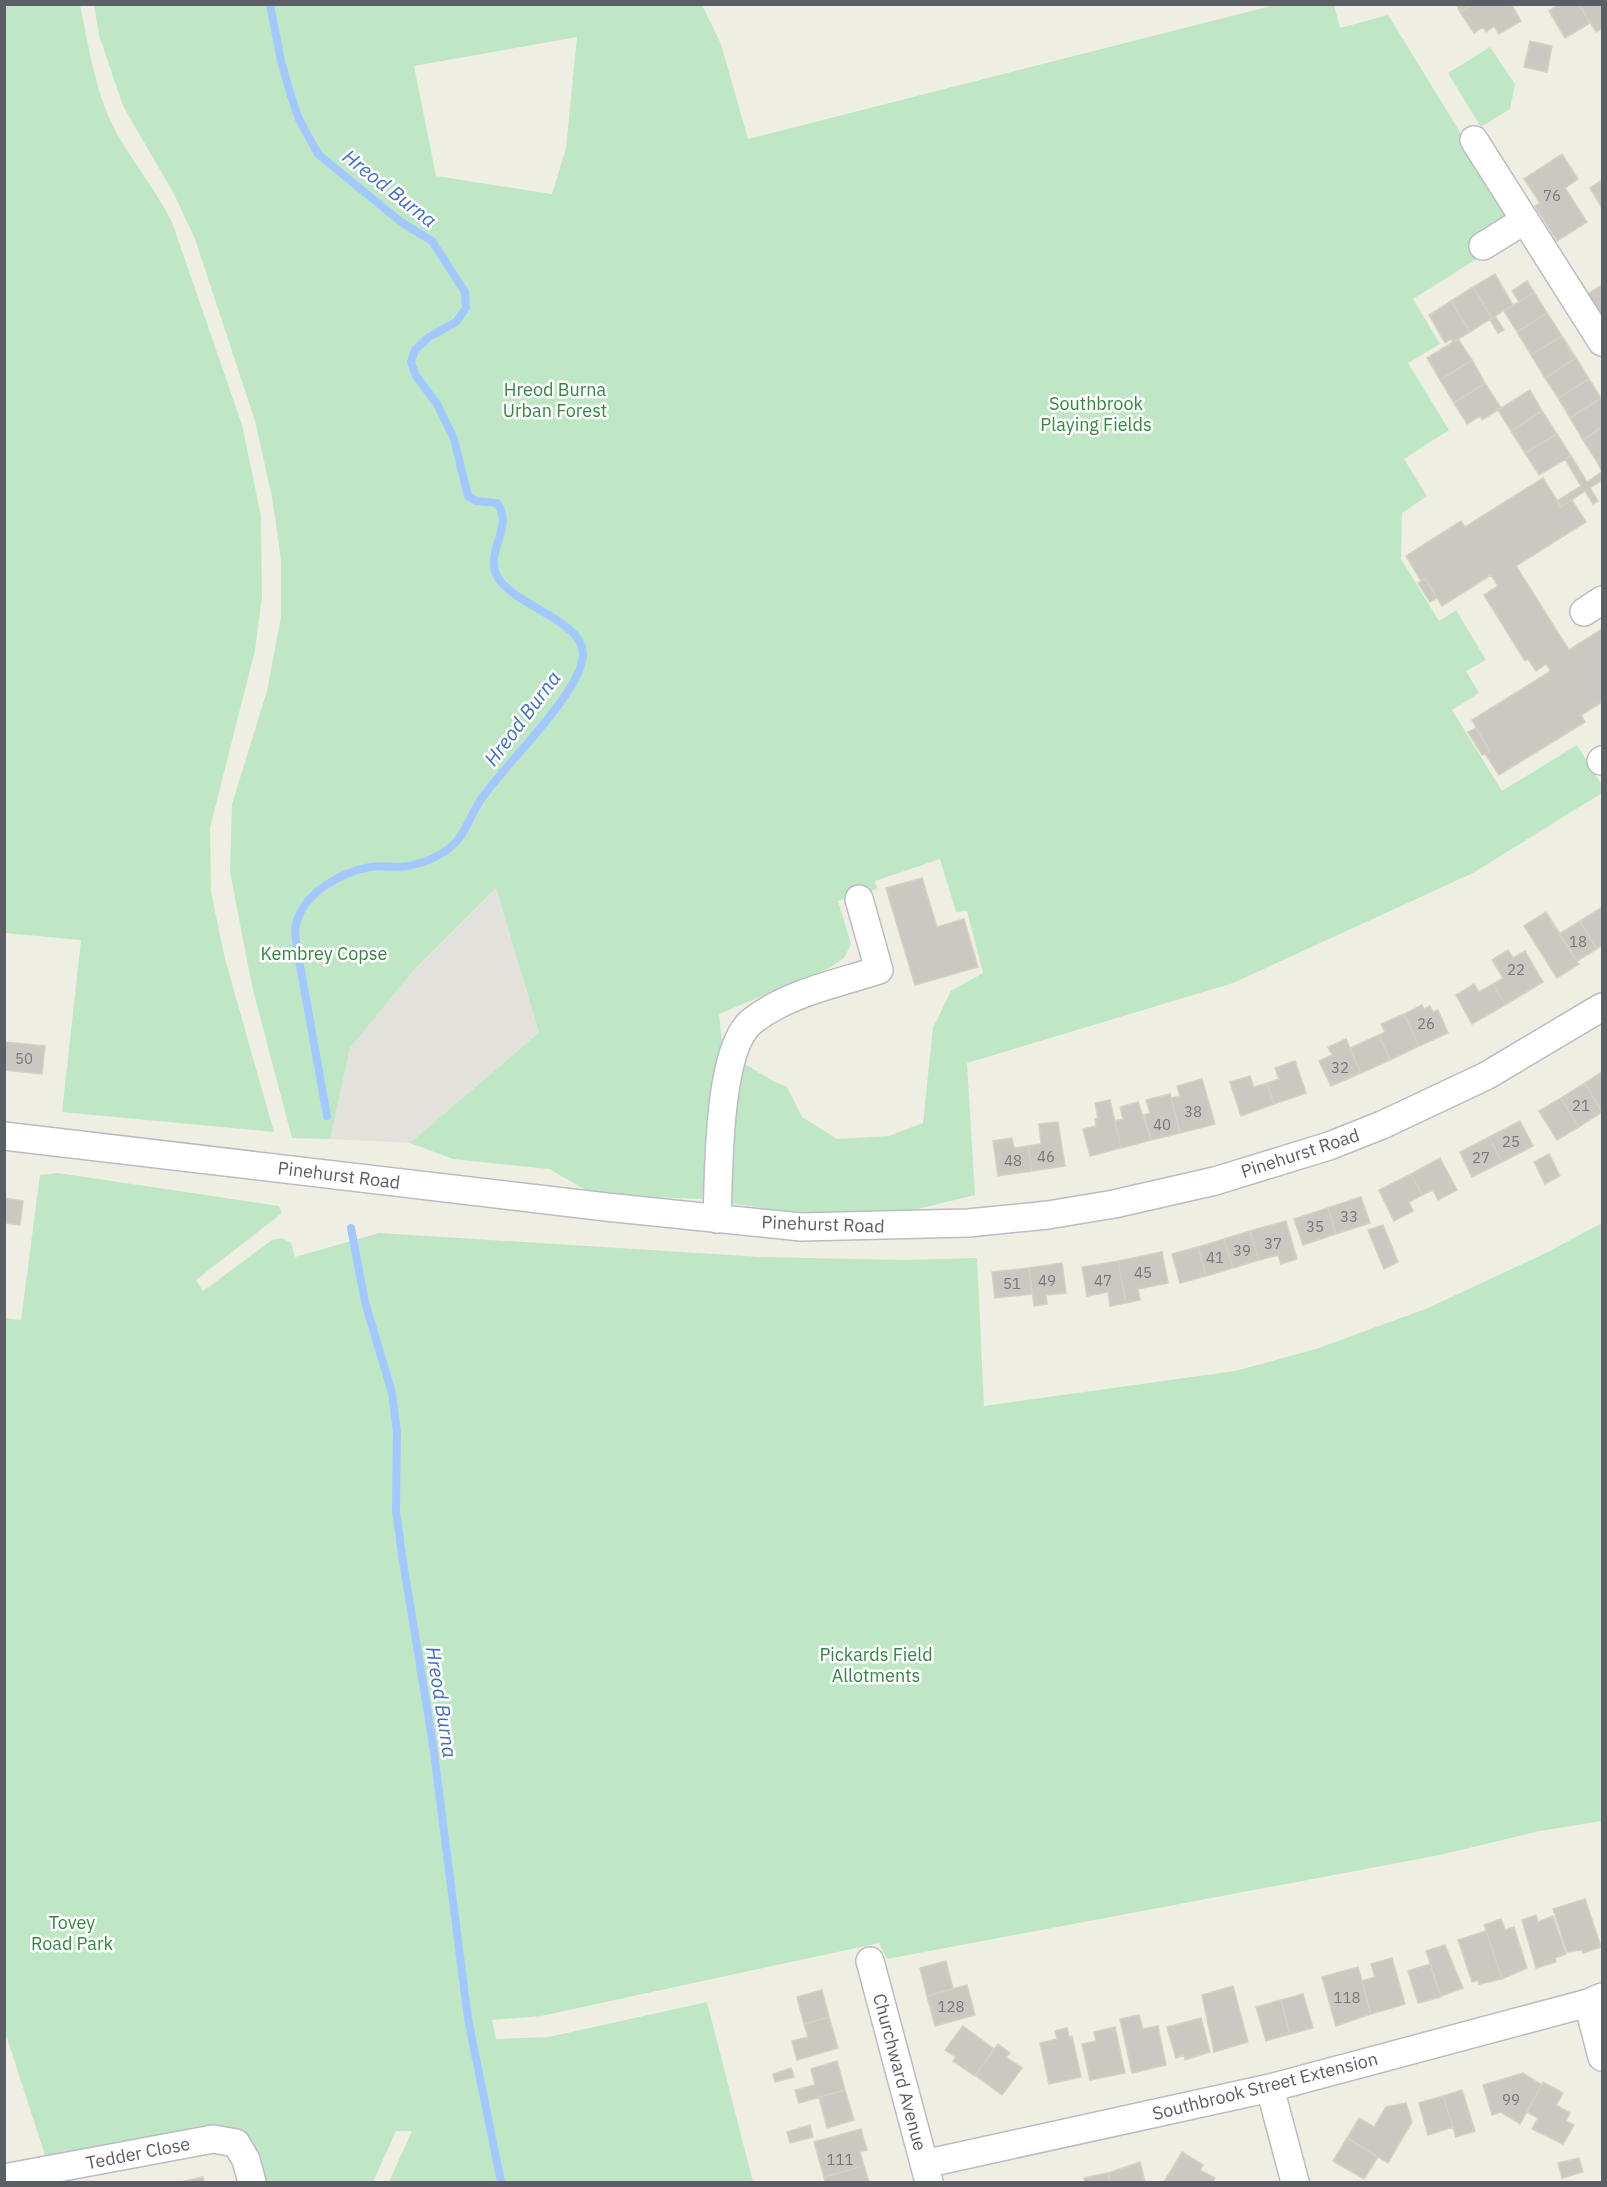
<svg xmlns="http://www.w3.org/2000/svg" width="1607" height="2187" viewBox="0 0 1607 2187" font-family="'IBM Plex Sans',sans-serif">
<rect width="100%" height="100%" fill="#efeee3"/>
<path fill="#e2e1db" d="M496,888L539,1034L410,1143L330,1139L350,1048L412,972Z"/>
<path fill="#bfe7c5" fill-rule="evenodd" d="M4,5H80C88,43 94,84 110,120C127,156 154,186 172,222L242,425L261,516L262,598L255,650L210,828L211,892L225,959L274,1132L62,1112L81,940L5,933Z
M94,5H702L721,44L748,139L1275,5H1334L1340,28L1388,15L1521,231L1413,299L1440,344L1408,363L1449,430L1404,459L1427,496L1402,513L1401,559L1439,621L1456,610L1486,660L1466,671L1479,693L1452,710L1502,791L1577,745L1602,785V793L1473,873L1233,983L967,1063L975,1195L893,1215L782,1211L701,1199L595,1195L549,1169L453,1159L410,1143L539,1033L496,888L412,972L350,1048L330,1139L292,1138L252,986L230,872L232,804L267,691L281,617V561L272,497L255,421L195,239L174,194L123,106L99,35ZM577,37L566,148L552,194L436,176L414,66ZM940,859L956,912L967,911L983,973L951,991L933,1028L923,1123L889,1136L837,1139L802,1117L787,1087L771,1080L723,1050L719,1014L829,968L844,958L851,944L838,901L877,889L875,881Z
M1490,47L1515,84L1510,109L1481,127L1448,73Z
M58,1173L279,1206L282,1213L196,1280L203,1291L272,1240L282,1238L291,1243L295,1257L379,1233L761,1257L904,1260L977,1258L984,1406L1235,1371L1316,1349L1428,1308L1548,1252L1602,1223V1821L1540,1831L1440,1855L887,1959L879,1943L541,2016L492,2020L496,2039L549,2037L707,2002L753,2182H389L412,2131H396L373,2182H265L238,2129L51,2161L45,2155L5,2032L4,1318L21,1320L40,1175Z"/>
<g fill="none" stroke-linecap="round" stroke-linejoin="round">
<path stroke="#a3c8ff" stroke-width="8" d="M270,4L281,61L291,96L299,119L318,154L401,222L432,241L465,292L466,308L456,322L429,337L415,350L411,362L416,376L437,404L454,439L468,496L476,501L497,503C515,527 484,551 497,576C512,605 582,620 583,653C584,691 501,768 480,801C468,819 464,840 444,852C432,860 412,867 397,867C388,867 379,865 370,867C342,872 308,891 298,918C293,929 296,942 298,954L327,1116
M351,1228L365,1302L392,1393L397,1432L396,1511L402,1555L433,1745L468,2019L501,2182"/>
</g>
<path fill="#cac8c1" stroke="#d4d1c2" stroke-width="1.5" d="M1456,4H1472L1460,12Z
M1472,4H1511L1521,21L1499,34L1494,26L1486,32L1483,27L1474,33L1460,12Z
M1559,4H1579L1590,23L1565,38L1549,11Z
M1579,4H1602V28L1596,32Z
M1530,41L1552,46L1547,72L1524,67Z
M1562,154L1578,179L1565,188L1587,222L1557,241L1535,206L1540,203L1524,179Z
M1602,180V208L1590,188Z
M1495,274L1513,305L1492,318L1473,287Z
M1527,281L1534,292L1519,302L1512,291Z
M1602,285V320L1586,295Z
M1473,287L1492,318L1470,332L1451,301Z
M1534,292L1547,313L1517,332L1504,311Z
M1451,301L1470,332L1453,342L1451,339L1445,343L1429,315Z
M1547,313L1562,336L1531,355L1517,332Z
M1495,316L1504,330L1498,333L1490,320Z
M1562,336L1576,358L1545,378L1531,355Z
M1458,339L1472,360L1440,380L1427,358Z
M1576,358L1589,379L1558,398L1545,378Z
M1472,360L1485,383L1454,403L1440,380Z
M1589,379L1601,398L1570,418L1558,398Z
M1485,383L1501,408L1482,420L1480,416L1467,424L1454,403Z
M1530,390L1542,411L1511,431L1498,410Z
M1602,397V427L1583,440L1570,418Z
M1542,411L1557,434L1525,453L1511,431Z
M1602,427V458L1597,462L1583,440Z
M1557,434L1571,456L1539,475L1525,453Z
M1571,456L1587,482L1602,472V480L1590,488L1598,501L1593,504L1585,491L1561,507L1557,501L1581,486L1565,459Z
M1602,458V471L1597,462Z
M1543,478L1561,507L1572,500L1586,522L1516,566L1569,650L1602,629V702L1581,715L1585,722L1499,775L1485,754L1490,751L1472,720L1551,671L1546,664L1536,671L1528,659L1525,661L1484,595L1498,586L1491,575L1442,606L1425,578L1421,581L1406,556L1461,521L1465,527Z
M1425,578L1437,598L1430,602L1418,583Z
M1476,728L1490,751L1482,755L1468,732Z
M922,878L937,927L964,919L978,967L915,985L886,888Z
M1602,907V945L1597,949L1580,921Z
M1546,912L1579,964L1557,978L1524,926Z
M1580,921L1597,949L1577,961L1559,934Z
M1508,950L1513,958L1525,951L1543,982L1505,1005L1493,984L1503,978L1492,960Z
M1474,984L1479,992L1493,984L1505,1005L1472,1024L1456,995Z
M1422,1005L1424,1009L1430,1006L1433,1012L1438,1010L1448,1033L1419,1046L1404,1014Z
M1404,1014L1419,1046L1390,1060L1379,1035L1385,1032L1381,1024Z
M1379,1035L1390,1060L1361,1073L1350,1048Z
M1346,1039L1361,1073L1331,1086L1319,1061L1332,1055L1328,1047Z
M4,1042L45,1046L42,1074L4,1070Z
M1295,1061L1306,1093L1274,1104L1267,1083L1279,1079L1275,1068Z
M1602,1072V1112L1585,1083Z
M1250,1076L1254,1087L1267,1083L1274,1104L1241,1116L1230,1082Z
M1202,1079L1215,1124L1180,1133L1171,1098L1180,1096L1177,1086Z
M1585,1083L1602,1112L1579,1127L1561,1098Z
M1170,1094L1180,1133L1151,1140L1144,1115L1150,1113L1146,1100Z
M1561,1098L1579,1127L1557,1140L1539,1111Z
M1110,1100L1121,1148L1090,1156L1083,1129L1096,1126L1095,1119L1098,1118L1095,1103Z
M1138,1102L1151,1140L1121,1148L1115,1121L1123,1119L1120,1107Z
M1520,1121L1533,1146L1502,1162L1489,1137Z
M1058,1122L1065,1166L1032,1171L1028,1146L1041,1144L1039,1124Z
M1489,1137L1502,1162L1472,1177L1460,1152Z
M1012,1138L1014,1148L1028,1146L1032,1171L998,1176L993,1141Z
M1549,1154L1560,1176L1545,1184L1534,1162Z
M1440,1158L1457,1190L1438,1200L1433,1190L1422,1195L1411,1174Z
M1411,1174L1422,1195L1409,1202L1413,1211L1394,1221L1379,1190Z
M1361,1197L1370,1223L1336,1234L1328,1208Z
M4,1198L23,1201L20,1225L4,1223Z
M1328,1208L1336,1234L1303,1245L1294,1219Z
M1286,1221L1297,1259L1281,1264L1278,1255L1259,1260L1250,1231Z
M1383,1225L1398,1262L1384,1269L1368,1230Z
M1250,1231L1259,1260L1233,1268L1224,1239Z
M1224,1239L1233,1268L1206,1276L1198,1247Z
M1198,1247L1206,1276L1180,1283L1172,1254Z
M1162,1252L1168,1283L1138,1289L1140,1300L1126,1303L1118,1261Z
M1118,1261L1126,1303L1110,1306L1108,1292L1087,1296L1082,1267Z
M1062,1263L1066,1293L1046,1295L1047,1304L1034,1306L1029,1268Z
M1029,1268L1032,1294L995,1298L992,1272Z
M1585,1899L1601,1947L1583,1953L1582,1950L1567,1952L1553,1909Z
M1536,1915L1538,1922L1553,1916L1566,1954L1555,1958L1556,1962L1536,1968L1522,1920Z
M1501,1919L1505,1930L1514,1927L1527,1968L1502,1979L1484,1925Z
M1486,1931L1502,1979L1479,1984L1478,1980L1472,1982L1458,1940Z
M1445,1945L1463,1988L1441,1996L1426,1951Z
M1392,1958L1405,2004L1371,2014L1362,1981L1375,1977L1371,1964Z
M946,1961L953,1989L927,1996L920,1968Z
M1430,1964L1441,1997L1418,2003L1408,1971Z
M1358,1967L1371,2014L1336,2026L1322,1977Z
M967,1985L975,2015L935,2026L927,1996Z
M1233,1986L1248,2042L1214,2052L1202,1995Z
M822,1990L829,2017L804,2024L797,1997Z
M1303,1994L1313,2028L1290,2034L1281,2000Z
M1281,2000L1290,2034L1266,2041L1256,2007Z
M1139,2015L1143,2029L1158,2026L1166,2065L1132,2073L1120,2019Z
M829,2017L838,2048L797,2060L792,2041L808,2037L804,2024Z
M1201,2018L1210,2052L1185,2060L1184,2055L1176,2058L1167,2027Z
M963,2026L994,2049L975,2076L953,2061L956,2057L945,2050Z
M1115,2027L1125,2073L1090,2080L1082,2044L1096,2041L1094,2032Z
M1067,2028L1069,2037L1072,2036L1081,2077L1049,2084L1040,2043L1057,2039L1055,2031Z
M998,2044L1010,2053L1006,2057L1022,2068L1002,2095L975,2075Z
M837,2061L845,2090L799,2103L795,2090L815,2085L811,2069Z
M791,2068L794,2077L775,2082L773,2074Z
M1523,2073L1542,2085L1520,2124L1501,2112L1492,2115L1483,2085Z
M1543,2082L1563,2093L1556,2105L1570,2113L1566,2121L1574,2125L1563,2144L1532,2129L1538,2118L1527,2112Z
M845,2090L854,2120L827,2128L819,2097Z
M1462,2090L1475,2131L1456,2137L1443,2096Z
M1443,2096L1453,2127L1428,2135L1419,2103Z
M1406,2103L1412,2122L1388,2163L1347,2138L1359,2118L1374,2127L1386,2107Z
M810,2125L813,2137L790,2143L787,2132Z
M861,2129L867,2150L860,2152L864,2166L824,2177L814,2142Z
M1347,2138L1378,2157L1364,2179L1333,2161Z
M1182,2152L1203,2165L1200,2170L1215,2178L1213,2182H1164Z
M1579,2158L1583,2172L1562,2178L1558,2163Z
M1140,2162L1145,2182H1110L1108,2173Z
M864,2166L869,2182H873H825L824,2177Z
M1108,2173L1110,2182H1085L1084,2178Z
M203,2177L204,2182H181Z"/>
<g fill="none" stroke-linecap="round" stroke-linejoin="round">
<defs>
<path id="minor" d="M1474,140L1602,342
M1483,246L1525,220
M1584,612L1602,600
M1601,761L1602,760
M4,1136L606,1207L801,1227L968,1223L1048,1215L1114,1204L1215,1181L1329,1146L1382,1125L1486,1076L1602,1007
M717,1219C719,1174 717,1051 751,1022C787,993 836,984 879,970L859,899
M870,1961L929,2182
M1588,2003L1602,2057
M1270,2088L1295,2182
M924,2164L1270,2088L1588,2003L1602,1997
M4,2178L213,2139L236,2143L246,2160L252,2182"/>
</defs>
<use href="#minor" stroke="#bbbcc3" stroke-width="30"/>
<use href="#minor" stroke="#fff" stroke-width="27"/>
</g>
<g text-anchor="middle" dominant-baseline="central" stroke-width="5" stroke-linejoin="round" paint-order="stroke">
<g font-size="15" fill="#77787c">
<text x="1552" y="195">76</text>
<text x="1578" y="941">18</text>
<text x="1516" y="969">22</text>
<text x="1426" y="1023">26</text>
<text x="24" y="1058">50</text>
<text x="1340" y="1067">32</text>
<text x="1581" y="1105">21</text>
<text x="1193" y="1111">38</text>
<text x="1162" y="1124">40</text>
<text x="1511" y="1141">25</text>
<text x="1046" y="1156">46</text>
<text x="1481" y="1157">27</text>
<text x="1013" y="1160">48</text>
<text x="1349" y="1216">33</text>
<text x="1315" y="1226">35</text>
<text x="1273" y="1243">37</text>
<text x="1242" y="1250">39</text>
<text x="1215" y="1257">41</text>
<text x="1143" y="1272">45</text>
<text x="1047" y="1280">49</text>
<text x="1103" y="1280">47</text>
<text x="1012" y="1283">51</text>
<text x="1347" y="1997">118</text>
<text x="951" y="2006">128</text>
<text x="1511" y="2099">99</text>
<text x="840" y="2159">111</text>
</g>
<g font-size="18" fill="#318643" stroke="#fff">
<text x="555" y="389">Hreod Burna<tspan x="555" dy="21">Urban Forest</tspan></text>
<text x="1096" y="403">Southbrook<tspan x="1096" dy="21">Playing Fields</tspan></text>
<text x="324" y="953">Kembrey Copse</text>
<text x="876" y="1654">Pickards Field<tspan x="876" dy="21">Allotments</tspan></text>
<text x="72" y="1922">Tovey<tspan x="72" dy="21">Road Park</tspan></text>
</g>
<g font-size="18" fill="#5b5e65" stroke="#fff">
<text transform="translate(1300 1153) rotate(-18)">Pinehurst Road</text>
<text transform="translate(339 1175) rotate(7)">Pinehurst Road</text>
<text transform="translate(823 1224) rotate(2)">Pinehurst Road</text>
<text transform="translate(900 2072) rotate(75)">Churchward Avenue</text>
<text transform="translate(1265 2086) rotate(-14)">Southbrook Street Extension</text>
<text transform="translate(138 2153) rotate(-11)">Tedder Close</text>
</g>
<g font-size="20" font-style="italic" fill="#416dc7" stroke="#fff">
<text transform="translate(390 188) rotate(38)">Hreod Burna</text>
<text transform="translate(522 718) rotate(-53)">Hreod Burna</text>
<text transform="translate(442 1702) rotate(81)">Hreod Burna</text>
</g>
</g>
<rect width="1607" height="2187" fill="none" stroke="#5b5e65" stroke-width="12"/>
</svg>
